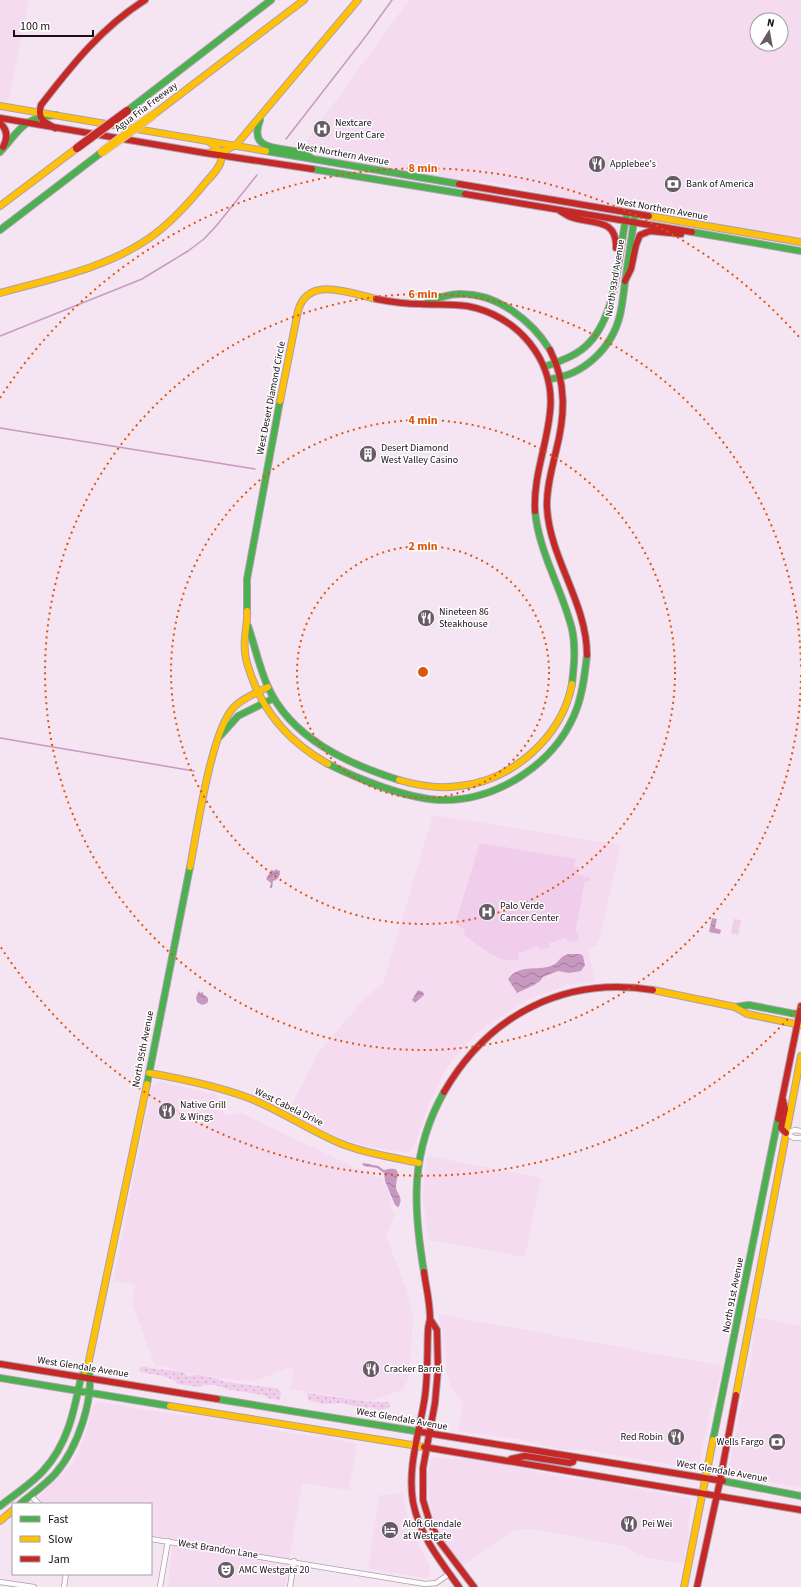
<svg xmlns="http://www.w3.org/2000/svg" width="801" height="1587" viewBox="0 0 801 1587" font-family="'Source Sans 3',sans-serif">
<defs>
<pattern id="grass-dots" width="8" height="8" patternUnits="userSpaceOnUse"><rect width="8" height="8" fill="#f0cdea"/><path d="M2 2h.1M6 6h.1" fill="none" stroke="#cdafc8" stroke-width="1.8" stroke-linecap="round"/></pattern>
<pattern id="water-waves" width="16" height="10" patternUnits="userSpaceOnUse"><rect width="16" height="10" fill="#c799c0"/><path d="M0 5q4-4 8 0t8 0" fill="none" stroke="#a17b9b"/></pattern>
</defs>
<rect width="100%" height="100%" fill="#f5e5f2"/>
<path fill="#f4dbf0" fill-rule="evenodd" d="M0,0H29L8,103L0,102Z
M409,0H801V236L786,235L711,223L689,216L646,209L618,207L543,194L522,188L480,181L453,179L425,175L338,159L303,150L304,144ZM757,20H781V44H757Z
M433,815L621,845L600,937L597,945L588,948L595,981L568,985L529,999L477,1032L446,1068L426,1111L414,1147L409,1152L406,1153L367,1146L341,1139L288,1112L320,1050L365,998L383,983Z
M158,1081L217,1095L220,1098L224,1116L239,1112L356,1168L366,1170L376,1178L381,1177L390,1195L391,1207L395,1214L386,1236L408,1293L413,1318L409,1378L402,1390L374,1400L368,1401L290,1389L294,1366L255,1381L233,1380L192,1374L155,1365L132,1304L135,1285L113,1281L152,1086Z
M428,1156L541,1178L525,1257L428,1240L423,1199L424,1176Z
M438,1314L724,1366L710,1409L699,1466L693,1468L585,1450H564L522,1440L458,1431L463,1402L452,1389L447,1373L443,1333Z
M755,1317L801,1326V1488L738,1476L732,1474L730,1471L729,1468L742,1401V1387L750,1362L754,1339L753,1326Z
M98,1402L192,1417L196,1415L239,1421L274,1430L318,1437L322,1435L329,1436L343,1441L357,1444L349,1490L302,1483L285,1587H168L170,1565L174,1539L151,1535V1504H44L38,1497L73,1463L85,1437L93,1406Z
M433,1457L452,1460L464,1458L510,1465L545,1474L581,1480L593,1479L611,1482L626,1487L688,1498L690,1499L692,1504L688,1522L689,1532L683,1564L647,1558L623,1546L534,1529H524L513,1531L462,1566L442,1537L432,1514L429,1499L427,1480L430,1460Z
M403,1493L411,1531L430,1566V1577L427,1578L368,1569L379,1495Z"/>
<path fill="url(#grass-dots)" d="M145,1366L149,1368L183,1372L188,1376L198,1375L219,1379L222,1381L233,1383L276,1388L281,1392L280,1400L267,1398L266,1396L262,1395L231,1390L215,1385H203L200,1387L177,1384L176,1381L163,1376L140,1372L139,1368Z
M307,1393L372,1402H389L390,1406L389,1408L380,1410L369,1407L365,1409L342,1403L324,1404L308,1400Z"/>
<path fill="#f0cdea" d="M480,843L576,859L574,866L579,867L577,874L590,878V881H585L575,932L579,933L577,941L568,942L566,938L549,943L550,947L540,949L538,946L518,954L519,959C501,966 479,945 464,935L465,930L455,924Z
M734,919L741,920L738,935L731,933Z"/>
<path fill="url(#water-waves)" d="M275,869L280,871C280,876 278,880 273,881L272,888H270L271,883L266,879L271,870L275,871Z
M712,918L717,919L715,928L721,930L720,934L709,932Z
M568,954H580L583,956L585,965L581,971L569,973L558,971L543,977L540,981L534,985L517,993L508,979C521,962 540,973 555,964C561,960 559,957 568,954Z
M418,990L423,992L424,995L415,1003L412,1000Z
M199,991L200,993L203,992V994L208,998V1002C204,1006 201,1005 197,1002L196,997Z
M364,1163L378,1166L384,1170C403,1165 397,1175 396,1185C395,1193 404,1196 399,1206L398,1207L395,1205L385,1181L384,1173L377,1168L364,1166L362,1164Z"/>
<g fill="none" stroke-linecap="round" stroke-linejoin="round">
<path stroke="#c799c0" stroke-width="1.5" d="M286,139L366,36L392,0
M0,336L142,279L188,251L204,239L217,225L257,175
M0,428L255,469
M0,738L194,771"/>
<defs>
<path id="street" d="M786,1133L794,1138H801
M786,1133L795,1130L801,1131
M30,1495L39,1504
M151,1539L425,1584L436,1583L449,1574
M0,1582L34,1587
M64,1587L66,1574
M160,1587L168,1541
M290,1587L294,1561"/>
<path id="fast" d="M127,111L271,0
M260,120C248,151 278,147 299,152C304,153 308,156 313,159
M266,151L459,184
M0,152C21,129 22,118 56,115
M312,169L465,194
M0,230L102,152
M692,232L801,251
M424,304C436,299 449,293 462,294C498,294 532,321 550,350
M544,367C560,361 577,356 589,343C618,313 618,253 627,213
M550,379C584,375 612,348 620,315C623,302 624,288 626,275C629,255 632,234 635,214
M535,511C539,553 562,589 572,629C576,647 574,666 572,684
M247,611V579L280,401
M248,626C255,646 259,667 268,687C291,738 348,764 399,780
M220,736L238,716L274,698
M328,764C358,779 405,798 439,800C497,802 557,763 577,708C583,691 585,673 587,655
M735,1007L749,1005L801,1015
M147,1084L190,867
M424,1272C413,1207 410,1152 444,1092
M0,1378L170,1406
M217,1399L421,1432
M713,1440L778,1119
M723,1481L801,1496
M20,1504C32,1494 45,1485 55,1474C77,1449 96,1397 88,1365
M0,1506C14,1495 31,1484 43,1471C68,1444 74,1411 81,1377L85,1371"/>
<path id="slow" d="M0,106L266,151
M153,115L304,0
M205,153L224,151L236,145L358,0
M0,206L77,148
M649,216L801,242
M0,293C50,279 104,269 148,239C170,224 189,203 206,182C221,166 230,156 208,141
M280,401L298,311C308,275 350,293 376,299
M247,611C248,625 243,638 245,651C245,660 249,669 252,678C266,716 292,744 328,764
M399,780C419,786 439,789 459,786C512,781 562,737 572,684
M190,867C197,832 211,730 234,707C243,698 256,693 268,687
M653,990L735,1007L747,1014L801,1025
M149,1073C183,1079 217,1086 249,1098C282,1111 310,1131 342,1144C367,1154 393,1157 419,1163
M85,1371L88,1365L147,1084
M736,1395L801,1056
M170,1406L424,1447
M0,1521L13,1510
M684,1587L713,1440"/>
<path id="jam" d="M0,118L205,153L312,169
M0,123C8,130 8,138 3,147
M55,128C44,122 37,119 41,105C72,65 102,27 145,0
M459,184L649,216
M465,194L692,232
M560,211C564,213 567,216 571,217C592,225 617,217 616,248
M625,281L631,269L636,245L640,235L650,231L681,234
M376,299C391,302 406,304 421,304C436,305 452,304 467,306C517,315 556,360 550,412C547,445 533,477 535,511
M550,350C567,383 565,416 556,451C552,469 546,489 547,508C550,559 587,603 587,655
M444,1092C489,1014 565,976 653,990
M783,1100L785,1109L781,1128L786,1133
M778,1119L801,1006
M424,1272C426,1287 430,1302 430,1318C430,1322 428,1325 428,1330C427,1352 428,1374 425,1396C420,1431 407,1466 413,1502C419,1534 440,1561 459,1587
M430,1319L437,1330L438,1369L435,1403L423,1468V1500L430,1523L440,1542L474,1587
M0,1364L217,1399
M421,1432L723,1481
M424,1447L801,1510
M511,1459L525,1456L570,1463L573,1462L574,1457
M697,1587L720,1481L736,1395"/>
</defs>
<use href="#street" stroke="#aca0aa" stroke-width="6"/>
<use href="#fast" stroke="#aca0aa" stroke-width="8"/>
<use href="#slow" stroke="#aca0aa" stroke-width="8"/>
<use href="#jam" stroke="#aca0aa" stroke-width="8"/>
<use href="#street" stroke="#fefbfd" stroke-width="4.5"/>
<use href="#fast" stroke="#4caf50" stroke-width="6"/>
<use href="#slow" stroke="#ffc107" stroke-width="6"/>
<use href="#jam" stroke="#c62828" stroke-width="6"/>
<defs>
<path id="slow-bridge" d="M102,152L153,115"/>
<path id="jam-bridge" d="M77,148L127,111"/>
</defs>
<use href="#slow-bridge" stroke="#cdc5cc" stroke-width="10" stroke-linecap="butt"/>
<use href="#jam-bridge" stroke="#cdc5cc" stroke-width="10" stroke-linecap="butt"/>
<use href="#slow-bridge" stroke="#ffc107" stroke-width="8"/>
<use href="#jam-bridge" stroke="#c62828" stroke-width="8"/>
</g>
<g fill="none" stroke="#de550d" stroke-width="2" stroke-dasharray="2 4">
<circle cx="423" cy="672" r="126"/>
<circle cx="423" cy="672" r="252"/>
<path d="M801 675A378 378 0 1 1 801 669"/>
<path d="M800 1006A504 504 0 0 1 0 946M0 398A504 504 0 0 1 800 338"/>
</g>
<defs>
<symbol id="hospital-disc" viewBox="-11 -11 22 22"><circle r="9.5" fill="#665a64" stroke="#fff"/><path d="M-5-5h3v3.5h4V-5h3V5h-3V1.5h-4V5h-3Z" fill="#fff"/></symbol>
<symbol id="restaurant-disc" viewBox="-11 -11 22 22"><circle r="9.5" fill="#665a64" stroke="#fff"/><path d="M-5-6h1v4h1v-4h1v4h1v-4h1v5L-1.5 .5V6h-2V.5L-5-1ZM5-6V6H3V1.5H1.5Q1.5-4 5-6Z" fill="#fff"/></symbol>
<symbol id="bank-disc" viewBox="-11 -11 22 22"><circle r="9.5" fill="#665a64" stroke="#fff"/><path d="M-6-4H6V4H-6ZM0-2.3a2.3 2.3 0 1 0 0 4.6a2.3 2.3 0 1 0 0-4.6Z" fill="#fff"/></symbol>
<symbol id="building-disc" viewBox="-11 -11 22 22"><circle r="9.5" fill="#665a64" stroke="#fff"/><path d="M-4-6H4V6H1V3H-1V6H-4ZM-2.5-4.3h1.7v1.8h-1.7ZM.8-4.3h1.7v1.8H.8ZM-2.5-1h1.7V.8h-1.7ZM.8-1h1.7V.8H.8Z" fill="#fff"/></symbol>
<symbol id="hotel-disc" viewBox="-11 -11 22 22"><circle r="9.5" fill="#665a64" stroke="#fff"/><path d="M-6-4.5h1.5V1H6V5H4.5V3h-9V5H-6ZM-4 0a1.8 1.8 0 1 1 3.6 0ZM.5 0V-2.5h3Q6-2.5 6 0Z" fill="#fff"/></symbol>
<symbol id="theatre-disc" viewBox="-11 -11 22 22"><circle r="9.5" fill="#665a64" stroke="#fff"/><path d="M-5-5.5Q0-4 5-5.5V0Q5 5 0 6Q-5 5-5 0ZM-3.3-2.5H-1v1.5H-3.3ZM1-2.5H3.3v1.5H1ZM-2.8 1Q0 5.5 2.8 1Z" fill="#fff"/></symbol>
</defs>
<g fill-rule="evenodd">
<use href="#hospital-disc" x="312" y="119" width="20" height="20"/>
<use href="#restaurant-disc" x="587" y="154" width="20" height="20"/>
<use href="#bank-disc" x="663" y="174" width="20" height="20"/>
<use href="#building-disc" x="358" y="444" width="20" height="20"/>
<use href="#restaurant-disc" x="416" y="608" width="20" height="20"/>
<use href="#hospital-disc" x="477" y="902" width="20" height="20"/>
<use href="#restaurant-disc" x="157" y="1101" width="20" height="20"/>
<use href="#restaurant-disc" x="361" y="1359" width="20" height="20"/>
<use href="#restaurant-disc" x="666" y="1427" width="20" height="20"/>
<use href="#bank-disc" x="767" y="1432" width="20" height="20"/>
<use href="#restaurant-disc" x="619" y="1514" width="20" height="20"/>
<use href="#hotel-disc" x="380" y="1520" width="20" height="20"/>
<use href="#theatre-disc" x="216" y="1560" width="20" height="20"/>
</g>
<g text-anchor="middle" dominant-baseline="central" stroke-width="3" stroke-linejoin="round" paint-order="stroke">
<g font-size="10" fill="#190f17" stroke="#fff">
<text transform="translate(146 107) rotate(-37)">Agua Fria Freeway</text>
<text transform="translate(343 154) rotate(10)">West Northern Avenue</text>
<text transform="translate(662 209) rotate(10)">West Northern Avenue</text>
<text transform="translate(615 278) rotate(-81)">North 93rd Avenue</text>
<text transform="translate(271 398) rotate(-79)">West Desert Diamond Circle</text>
<text transform="translate(143 1049) rotate(-79)">North 95th Avenue</text>
<text transform="translate(289 1107) rotate(26)">West Cabela Drive</text>
<text transform="translate(733 1295) rotate(-79)">North 91st Avenue</text>
<text transform="translate(83 1367) rotate(9)">West Glendale Avenue</text>
<text transform="translate(402 1419) rotate(10)">West Glendale Avenue</text>
<text transform="translate(722 1471) rotate(10)">West Glendale Avenue</text>
<text transform="translate(218 1549) rotate(9)">West Brandon Lane</text>
</g>
<g font-size="10" fill="#190f17" stroke="#fff" text-anchor="start">
<text x="335" y="123">Nextcare<tspan x="335" dy="12">Urgent Care</tspan></text>
<text x="610" y="164">Applebee's</text>
<text x="686" y="184">Bank of America</text>
<text x="381" y="448">Desert Diamond<tspan x="381" dy="12">West Valley Casino</tspan></text>
<text x="439" y="612">Nineteen 86<tspan x="439" dy="12">Steakhouse</tspan></text>
<text x="500" y="906">Palo Verde<tspan x="500" dy="12">Cancer Center</tspan></text>
<text x="180" y="1105">Native Grill<tspan x="180" dy="12">&amp; Wings</tspan></text>
<text x="384" y="1369">Cracker Barrel</text>
<text x="663" y="1437" text-anchor="end">Red Robin</text>
<text x="764" y="1442" text-anchor="end">Wells Fargo</text>
<text x="403" y="1524">Aloft Glendale<tspan x="403" dy="12">at Westgate</tspan></text>
<text x="642" y="1524">Pei Wei</text>
<text x="239" y="1570">AMC Westgate 20</text>
</g>
</g>
<circle cx="423" cy="672" r="6" fill="#de550d" stroke="#fff" stroke-width="2"/>
<g font-size="12" text-anchor="middle" font-weight="bold" fill="#de550d" stroke="#fff" stroke-width="3" stroke-linejoin="round" paint-order="stroke">
<text x="423" y="172">8 min</text>
<text x="423" y="298">6 min</text>
<text x="423" y="424">4 min</text>
<text x="423" y="550">2 min</text>
</g>
<rect x="12" y="1503" width="140" height="72" fill="#ffffff" stroke="#a39fa2"/>
<rect x="20" y="1516" width="20" height="6" fill="#4caf50" stroke="#a39fa2"/>
<text x="48" y="1523" font-size="12" fill="#190f17">Fast</text>
<rect x="20" y="1536" width="20" height="6" fill="#ffc107" stroke="#a39fa2"/>
<text x="48" y="1543" font-size="12" fill="#190f17">Slow</text>
<rect x="20" y="1556" width="20" height="6" fill="#c62828" stroke="#a39fa2"/>
<text x="48" y="1563" font-size="12" fill="#190f17">Jam</text>
<g transform="translate(769 32) rotate(11)"><circle r="19" fill="#ffffff" stroke="#a39fa2"/>
<path d="M0-3L7 15L0 10L-7 15Z" fill="#665a64"/>
<text y="-6" font-size="11" font-weight="bold" text-anchor="middle" fill="#190f17">N</text>
</g>
<path d="M14 30v6h79v-6" fill="none" stroke="#190f17" stroke-width="2"/>
<text x="20" y="30" font-size="12" fill="#190f17" stroke="#ffffff" stroke-width="3" paint-order="stroke">100 m</text>
</svg>
